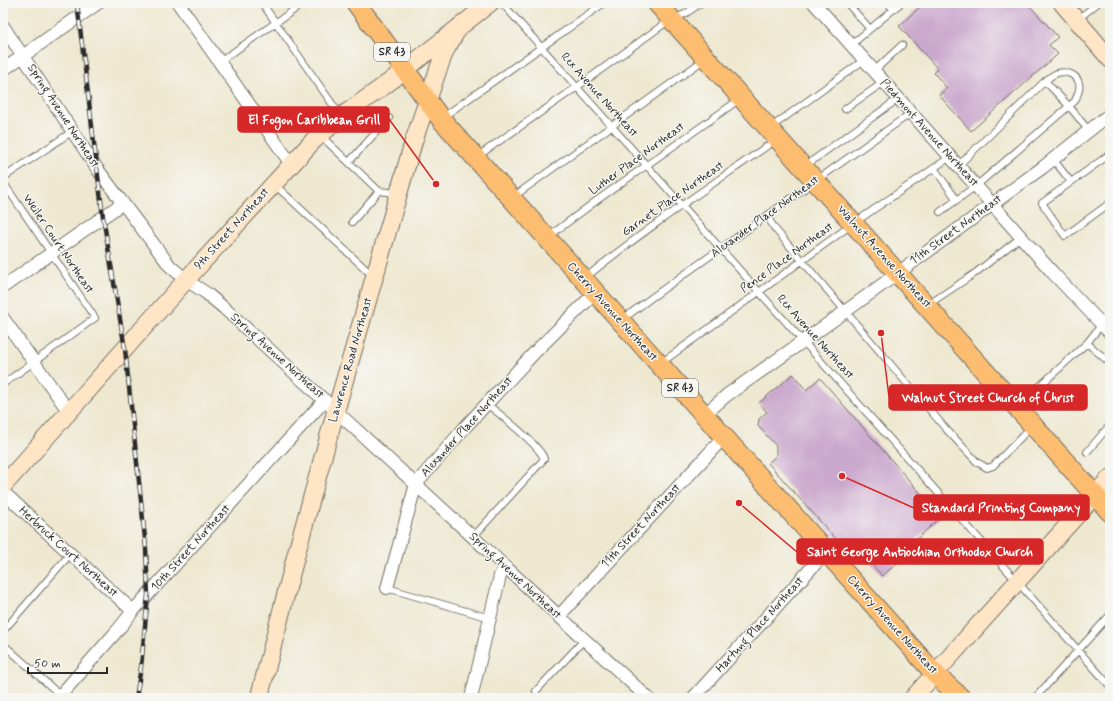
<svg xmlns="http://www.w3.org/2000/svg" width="1113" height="701" viewBox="0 0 1113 701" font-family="Mynerve,sans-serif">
<rect width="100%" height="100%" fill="#f6f6f2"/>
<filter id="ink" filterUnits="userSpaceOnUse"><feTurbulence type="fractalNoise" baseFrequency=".025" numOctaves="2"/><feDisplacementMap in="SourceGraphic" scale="8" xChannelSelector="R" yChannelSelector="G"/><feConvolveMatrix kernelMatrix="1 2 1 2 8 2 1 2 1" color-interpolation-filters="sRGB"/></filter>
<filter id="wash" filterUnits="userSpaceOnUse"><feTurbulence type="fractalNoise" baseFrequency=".012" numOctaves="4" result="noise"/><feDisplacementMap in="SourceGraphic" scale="16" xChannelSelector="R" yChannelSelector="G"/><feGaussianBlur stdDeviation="0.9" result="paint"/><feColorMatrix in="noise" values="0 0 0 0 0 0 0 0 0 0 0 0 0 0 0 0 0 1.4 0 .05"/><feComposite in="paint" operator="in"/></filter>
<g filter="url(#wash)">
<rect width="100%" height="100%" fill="#eee8d0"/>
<g id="blocks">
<path fill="#cba8ce" d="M924,3H1027L1058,37L1049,45L1058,54L971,131L939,95L947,88L934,73L938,69L899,26Z
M793,374L806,390L820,378L941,517L910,545L914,549L882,576L854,544L850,547L848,546L845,549L768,463L776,456V446L758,426L759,419L767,412L759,403Z"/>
</g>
</g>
<g filter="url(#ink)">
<use href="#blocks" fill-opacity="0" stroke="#6f6d65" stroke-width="1"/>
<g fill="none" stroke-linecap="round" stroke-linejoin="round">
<defs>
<path id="lane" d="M262,3L340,115
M502,3L1110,686
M847,3L870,29
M888,3L893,9
M1078,19L1098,3
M851,45L901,3
M219,62L304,3
M874,71L902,45
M1045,81L1069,106L1089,131
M845,109L884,82
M443,117L604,3
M770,128L864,60
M321,136L379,191L397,193
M1110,154L1042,203L1065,236L1110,203
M478,156L577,87L671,19L685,14L701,3
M1053,159L1071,182
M349,162L389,118
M805,166L898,99
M934,168L957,200
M3,178L73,131
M3,182L95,318L3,384
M275,185L372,275
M513,197L705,59
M940,212L976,186L1075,101C1077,95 1081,90 1079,83C1077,74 1064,70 1055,74C1052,75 1048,79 1045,81L958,166
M767,216L775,229L946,429L977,462L987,468L993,466L1031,427
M352,222L379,191
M548,237L596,201L740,99
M585,278C646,228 712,185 777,139
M929,304L974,274L1021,237
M623,319L651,298L911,113
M1087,343L1110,363
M661,363L854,223L950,157
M1018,406L1087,343L1102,324L1110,318
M1087,452L1110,425
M473,537L544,459C540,445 499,414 487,404
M387,588L490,618
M3,631L71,553
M3,644L60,695
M536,691L584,640
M1035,698L1110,615"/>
<path id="street" d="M178,3L291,164
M814,3L1053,273L1110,333
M3,26L98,170L170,266L186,280L206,293L224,308L648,698
M3,70L98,3
M3,287L123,203
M3,318L69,412
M704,415L727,395L846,311L1042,168L1110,114
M3,492L133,611
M387,588L416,484L467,425L535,352L595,293
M559,616L724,437
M58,698L117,631L133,611L325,400
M471,698L500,576L505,567
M693,698L826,552"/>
<path id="secondary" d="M1062,3L1110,59
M3,486L186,280L313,141L342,116L388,83L490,3
M259,698L297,551L336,410L414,140L438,70L445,51L459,27
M913,698L1110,478"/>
<path id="primary" d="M356,3L441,119L935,674L961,698
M657,3L1110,512"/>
</defs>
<use href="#lane" stroke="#6f6d65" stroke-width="8"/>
<use href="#street" stroke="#6f6d65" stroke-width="14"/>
<use href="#secondary" stroke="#6f6d65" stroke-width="19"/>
<use href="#primary" stroke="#6f6d65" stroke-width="21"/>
<use href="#lane" stroke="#fff" stroke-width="6"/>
<use href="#street" stroke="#fff" stroke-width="12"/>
<use href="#secondary" stroke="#fee5c5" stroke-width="17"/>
<use href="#primary" stroke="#fcbd6f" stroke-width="19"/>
<defs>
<path id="rail" d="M77,3L103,217L125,349L146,548L148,595L141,667L136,698"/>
</defs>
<use href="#rail" stroke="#2b2b2b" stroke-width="4.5"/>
<use href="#rail" stroke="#f6f6f2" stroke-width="3" stroke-dasharray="9" stroke-linecap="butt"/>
</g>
</g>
<g text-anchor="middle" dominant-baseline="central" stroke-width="3" stroke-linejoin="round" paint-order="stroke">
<g fill="#f6f6f2" stroke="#686867" stroke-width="1">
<rect x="374" y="43" width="36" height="18" rx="3"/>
<rect x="662" y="379" width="36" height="18" rx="3"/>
</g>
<g font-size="11" font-weight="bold" fill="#2b2b2b">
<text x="392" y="52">SR 43</text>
<text x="680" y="388">SR 43</text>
</g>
<g font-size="12" fill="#2b2b2b" stroke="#f6f6f2">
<text transform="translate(599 95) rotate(48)">Rex Avenue Northeast</text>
<text transform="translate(63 116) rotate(57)">Spring Avenue Northeast</text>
<text transform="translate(929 133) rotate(48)">Piedmont Avenue Northeast</text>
<text transform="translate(637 159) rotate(-36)">Luther Place Northeast</text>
<text transform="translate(673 199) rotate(-35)">Garnet Place Northeast</text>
<text transform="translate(765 217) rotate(-36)">Alexander Place Northeast</text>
<text transform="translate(232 229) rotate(-48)">9th Street Northeast</text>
<text transform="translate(956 230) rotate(-36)">11th Street Northeast</text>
<text transform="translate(58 244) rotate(56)">Weiler Court Northeast</text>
<text transform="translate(884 257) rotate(48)">Walnut Avenue Northeast</text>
<text transform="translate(787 258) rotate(-36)">Pence Place Northeast</text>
<text transform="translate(612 312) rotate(48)">Cherry Avenue Northeast</text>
<text transform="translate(815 337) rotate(48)">Rex Avenue Northeast</text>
<text transform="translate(277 356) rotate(42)">Spring Avenue Northeast</text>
<text transform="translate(351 360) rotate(-74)">Lawrence Road Northeast</text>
<text transform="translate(467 427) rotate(-48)">Alexander Place Northeast</text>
<text transform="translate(641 526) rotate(-47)">11th Street Northeast</text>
<text transform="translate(191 548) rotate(-48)">10th Street Northeast</text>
<text transform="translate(68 552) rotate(42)">Herbruck Court Northeast</text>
<text transform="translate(515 576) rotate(43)">Spring Avenue Northeast</text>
<text transform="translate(760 625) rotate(-48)">Hartung Place Northeast</text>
<text transform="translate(892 625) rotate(48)">Cherry Avenue Northeast</text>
</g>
</g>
<path fill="none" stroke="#d62828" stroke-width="1.5" d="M436 184L389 119M881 333L889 397M842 476L914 508M739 503L797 552"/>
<g fill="#d62828" stroke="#f6f6f2" stroke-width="1.5">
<circle cx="436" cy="184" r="4"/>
<circle cx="881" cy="333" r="4"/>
<circle cx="842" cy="476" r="4"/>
<circle cx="739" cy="503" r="4"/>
</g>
<g fill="#d62828" stroke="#d62828" stroke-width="1.5">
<rect x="238" y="107" width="151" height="25" rx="4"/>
<rect x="889" y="385" width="198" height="25" rx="4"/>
<rect x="914" y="495" width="175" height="25" rx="4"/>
<rect x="797" y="539" width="246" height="25" rx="4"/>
</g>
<g font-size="13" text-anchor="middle" font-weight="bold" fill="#fff">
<text x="314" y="124">El Fogon Caribbean Grill</text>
<text x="988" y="402">Walnut Street Church of Christ</text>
<text x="1001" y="512">Standard Printing Company</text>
<text x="920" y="556">Saint George Antiochian Orthodox Church</text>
</g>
<rect width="1113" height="701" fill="none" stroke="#f6f6f2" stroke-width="16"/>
<path d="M28 667v6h79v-6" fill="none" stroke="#2b2b2b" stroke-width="2"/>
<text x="34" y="667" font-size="12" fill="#2b2b2b" stroke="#f6f6f2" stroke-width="3" paint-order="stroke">50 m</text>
</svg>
